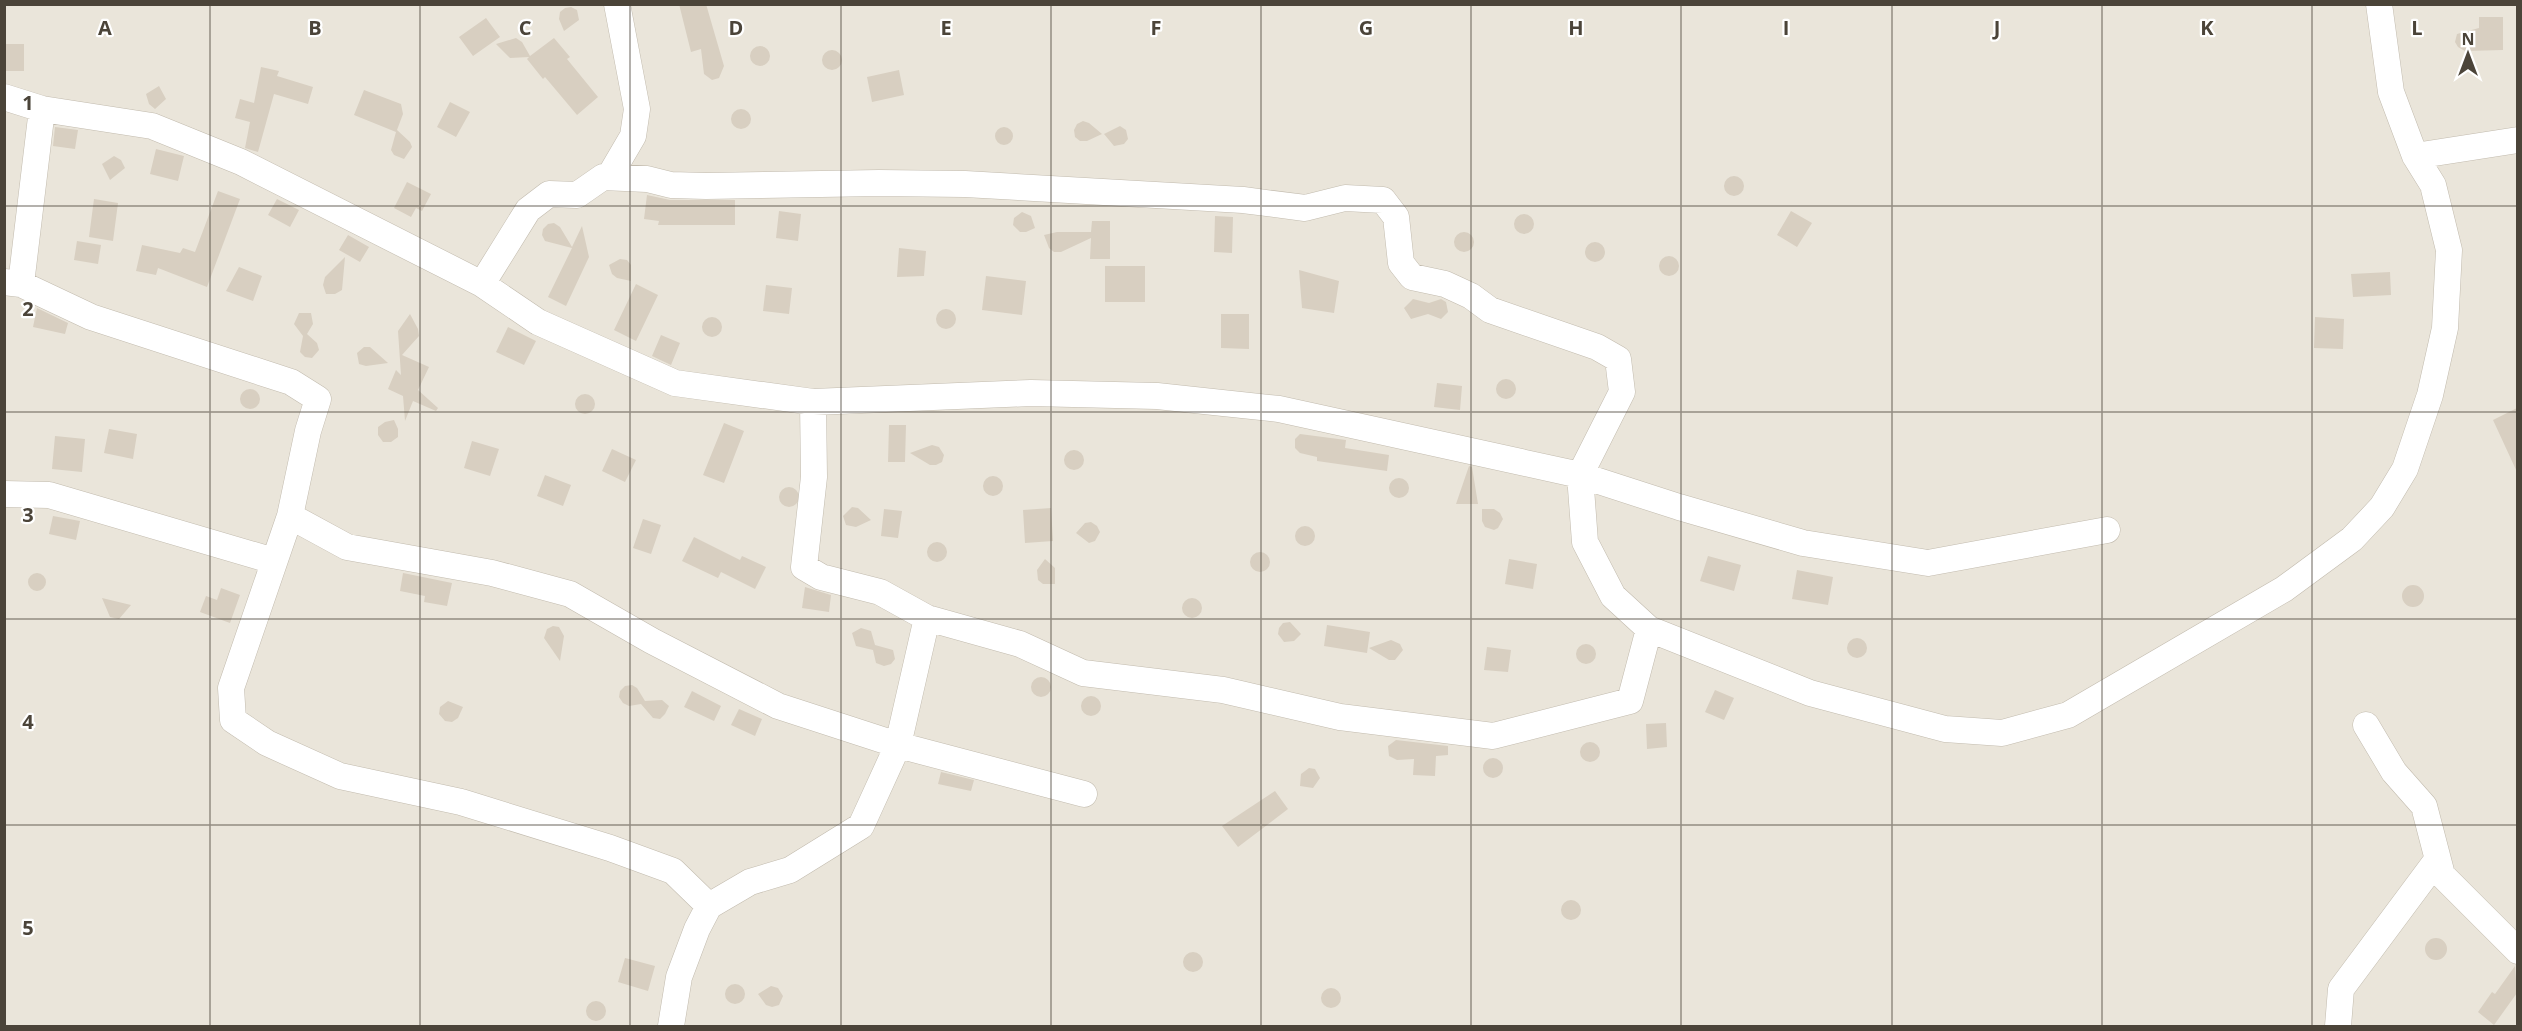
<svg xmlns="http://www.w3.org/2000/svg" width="2522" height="1031" viewBox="0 0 2522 1031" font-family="'Open Sans',sans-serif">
<rect width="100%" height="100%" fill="#f6f3ec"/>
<path fill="#eae5da" d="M5,5H2517V1026H5Z"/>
<path fill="#d8cfc1" d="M679,4H706L724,66L719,78L712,80L704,74L701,49L691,52Z
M571,7L577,10L579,20L564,31L559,19L560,12L565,8Z
M2479,17H2503V50L2465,51L2458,47L2455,42L2457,34L2479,28Z
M486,18L500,37L473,56L459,37Z
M516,38L522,42L530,56L554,38L570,57L567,59L598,97L577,115L545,77L543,79L527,59L529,57L510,58L496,44Z
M4,44H24V71H4Z
M750 56a10 10 0 1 1 20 0a10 10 0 1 1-20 0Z
M822 60a10 10 0 1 1 20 0a10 10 0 1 1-20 0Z
M261,67L279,71L277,76L313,87L308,104L274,94L258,152L245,148L250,122L235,118L240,99L254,103Z
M899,70L904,95L872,102L867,77Z
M159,86L166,99L155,109L149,104L146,94Z
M364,90L401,104L403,114L397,130L410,142L412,147L404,159L394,155L391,150L396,132L354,115Z
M450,102L470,112L456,137L437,127Z
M731 119a10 10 0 1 1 20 0a10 10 0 1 1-20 0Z
M1083,121L1089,123L1102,134L1087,141H1080L1075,137L1074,130L1077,124Z
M1120,126L1126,130L1128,139L1124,144L1114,146L1104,134Z
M995 136a9 9 0 1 1 18 0a9 9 0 1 1-18 0Z
M55,127L78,130L75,149L53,146Z
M156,149L184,156L178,181L150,174Z
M114,156L121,160L125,168L110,180L102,164Z
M1724 186a10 10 0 1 1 20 0a10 10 0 1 1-20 0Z
M407,182L431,194L422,211L416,208L411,217L394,208Z
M218,191L240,199L207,287L158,268L156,275L136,271L142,245L180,253L183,248L195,252Z
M647,195L670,200H735V225H658L659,221L644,219Z
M94,199L118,203L113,241L89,237Z
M277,199L299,210L290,227L268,215Z
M779,211L801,214L798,241L776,238Z
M1791,211L1812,223L1797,247L1777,235Z
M1022,212L1031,216L1035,228L1026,232H1020L1013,225L1014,218Z
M1514 224a10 10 0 1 1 20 0a10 10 0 1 1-20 0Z
M1215,216L1233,217L1232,253L1214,252Z
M1092,221H1110V259H1090L1091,238L1061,252H1054L1049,248L1044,235L1057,232H1091Z
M554,223L560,227L572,247L582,226L589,257L566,306L548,297L572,248L545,241L542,235L543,229L548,224Z
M1454 242a10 10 0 1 1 20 0a10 10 0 1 1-20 0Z
M348,235L369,247L360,262L339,250Z
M77,241L101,245L98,264L74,260Z
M1585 252a10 10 0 1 1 20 0a10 10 0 1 1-20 0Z
M899,248L926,251L924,276L897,277Z
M1659 266a10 10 0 1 1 20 0a10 10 0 1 1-20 0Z
M345,257L342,290L335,294H326L323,285L325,277Z
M620,259L627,260L631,265V281L617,278L612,274L609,265Z
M1105,266H1145V302H1105Z
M239,267L262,276L253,301L226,291Z
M1299,270L1339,281L1334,313L1302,308Z
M2390,272L2391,295L2353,297L2351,274Z
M986,276L1026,281L1022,315L982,310Z
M636,284L658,295L636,341L614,330Z
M766,285L792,288L789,314L763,311Z
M1413,299L1429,303L1441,299L1446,302L1448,312L1441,319L1428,314L1411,319L1404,308Z
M37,308L68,323L65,334L33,327Z
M936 319a10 10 0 1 1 20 0a10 10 0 1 1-20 0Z
M299,313H311L313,324L307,334L317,343L319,350L312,358L305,357L300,352L303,336L294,324Z
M410,314L418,329L419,336L402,355L429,367L418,390L438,408L436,411L413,401L405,421L403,396L388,389L396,370L401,375L398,331Z
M1221,314H1249V349L1221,348Z
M702 327a10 10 0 1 1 20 0a10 10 0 1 1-20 0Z
M2315,317L2344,319L2343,349L2314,348Z
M508,327L536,341L524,365L496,352Z
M661,335L680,343L671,365L652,356Z
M364,347H370L388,363L366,366L359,364L357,353Z
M1496 389a10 10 0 1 1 20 0a10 10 0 1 1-20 0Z
M1437,383L1462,386L1460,410L1434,407Z
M240 399a10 10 0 1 1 20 0a10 10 0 1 1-20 0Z
M575 404a10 10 0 1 1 20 0a10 10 0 1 1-20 0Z
M2517,408V472L2493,420Z
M394,420L398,429V437L391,442H383L378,435V427L385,422Z
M724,423L744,431L724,483L703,475Z
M889,425H906L905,462H888Z
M109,429L137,434L133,459L104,453Z
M1300,434L1346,440L1345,448L1389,455L1387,471L1317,461V457L1300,453L1295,448V439Z
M55,436L85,439L82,472L52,469Z
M472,441L499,449L490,476L464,468Z
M932,445L939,447L944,455L942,462L936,465H930L910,453Z
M612,449L636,460L625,482L602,471Z
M1064 460a10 10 0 1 1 20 0a10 10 0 1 1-20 0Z
M1469,466L1472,467L1478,504H1456Z
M545,475L571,485L563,506L537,496Z
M983 486a10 10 0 1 1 20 0a10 10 0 1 1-20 0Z
M1389 488a10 10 0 1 1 20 0a10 10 0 1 1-20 0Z
M779 497a10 10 0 1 1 20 0a10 10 0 1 1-20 0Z
M852,507L858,508L871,520L856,527L846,525L843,516Z
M1051,508L1053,541L1025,543L1023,510Z
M884,509L902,511L898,538L881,536Z
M1482,509H1494L1500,513L1503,519L1498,528L1494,530L1485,527L1482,521Z
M53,516L80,521L76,540L49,534Z
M643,519L661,525L651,554L633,548Z
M1091,522L1097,526L1100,532L1095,541L1089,543L1076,533L1085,523Z
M1295 536a10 10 0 1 1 20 0a10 10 0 1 1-20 0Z
M694,537L740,560L742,556L766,567L755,589L721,572L718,578L682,561Z
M927 552a10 10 0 1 1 20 0a10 10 0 1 1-20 0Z
M1250 562a10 10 0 1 1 20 0a10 10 0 1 1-20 0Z
M1708,556L1741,565L1734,591L1700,581Z
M1045,559L1055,568V584H1043L1038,580L1037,570Z
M1509,559L1537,564L1533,589L1505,584Z
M1797,570L1833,577L1828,605L1792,599Z
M403,573L452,583L447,606L424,602L425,596L400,591Z
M28 582a9 9 0 1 1 18 0a9 9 0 1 1-18 0Z
M2402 596a11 11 0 1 1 22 0a11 11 0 1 1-22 0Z
M805,587L831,595L829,612L802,608Z
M221,588L240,595L230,623L200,612L206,596L217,600Z
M1182 608a10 10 0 1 1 20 0a10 10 0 1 1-20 0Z
M102,598L131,605L119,619L110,617Z
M1290,622L1301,634L1294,641L1284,642L1278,634L1279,628L1283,623Z
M1327,625L1370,632L1367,653L1324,646Z
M553,626L559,627L564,636L560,661L544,638L547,629Z
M861,628L871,631L875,645L893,650L895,659L891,664L884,666L876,663L873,650L856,646L852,633Z
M1847 648a10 10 0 1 1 20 0a10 10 0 1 1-20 0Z
M1391,640L1400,644L1403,650L1395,660H1389L1369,648Z
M1576 654a10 10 0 1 1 20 0a10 10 0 1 1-20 0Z
M1487,647L1511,650L1508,672L1484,670Z
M1031 687a10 10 0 1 1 20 0a10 10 0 1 1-20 0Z
M632,685L637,688L645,701L662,700L669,706L665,714L660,719L653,718L641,704L629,706L623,703L619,697L620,691L625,686Z
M1715,690L1734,698L1724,720L1705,712Z
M692,691L721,706L714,721L684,707Z
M1081 706a10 10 0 1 1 20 0a10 10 0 1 1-20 0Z
M448,701L463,707L458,718L452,722L445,721L439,714L440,707Z
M739,709L762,719L755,736L731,725Z
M1666,723L1667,747L1647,749L1646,724Z
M1396,740L1448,746V755L1436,756L1435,776L1413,775L1414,759L1397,760L1389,756L1388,746Z
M1580 752a10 10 0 1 1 20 0a10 10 0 1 1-20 0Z
M1483 768a10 10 0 1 1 20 0a10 10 0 1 1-20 0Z
M1309,768L1315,769L1320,778L1313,788L1300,786L1301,774Z
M941,772L974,780L971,791L938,784Z
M1275,791L1288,809L1238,847L1222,826Z
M1561 910a10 10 0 1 1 20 0a10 10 0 1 1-20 0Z
M2425 949a11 11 0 1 1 22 0a11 11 0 1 1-22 0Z
M1183 962a10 10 0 1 1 20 0a10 10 0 1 1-20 0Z
M625,958L655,966L648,991L618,982Z
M2515,966L2517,993L2494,1025L2478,1012L2492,992L2495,994Z
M725 994a10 10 0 1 1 20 0a10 10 0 1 1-20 0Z
M771,986L778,988L783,996L779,1005L772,1007L766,1005L758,994Z
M1321 998a10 10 0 1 1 20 0a10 10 0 1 1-20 0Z
M586 1011a10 10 0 1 1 20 0a10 10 0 1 1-20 0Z"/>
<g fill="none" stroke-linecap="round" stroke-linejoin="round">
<defs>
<path id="street" d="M4,97L42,109L152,126L241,162L482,284L538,322L675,383L813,402L1031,393L1157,396L1279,409L1580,475L1679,507L1803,543L1928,563L2107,530
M2415,156L2518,140
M609,177L633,136L637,109L617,4
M4,282L21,284L91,317L291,382L318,399L308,431L290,516L347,547L492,573L570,594L652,641L778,706L898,745L1084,794
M21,284L42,109
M482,284L528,210L549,194L577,195L603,177L647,179L671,185L706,186L879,183L965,184L1243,200L1305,208L1345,198L1383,200L1396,217L1401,263L1412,277L1445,284L1471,296L1490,310L1597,347L1618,359L1622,392L1580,475L1585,542L1613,596L1649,629L1810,693L1945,729L2002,733L2068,715L2284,589L2352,539L2382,507L2405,469L2430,395L2445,328L2449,250L2433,185L2415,156L2391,92L2379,4
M813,402L814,477L804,567L821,577L880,592L927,618
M4,494L49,495L274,561
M290,516L231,688L233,720L267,743L340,776L461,802L610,848L673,871L709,906
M2366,725L2394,772L2424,806L2442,875L2518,951
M671,1026L679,977L697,929L709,906L750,882L790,870L861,826L898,745L927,618L1020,644L1083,673L1223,690L1340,717L1493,736L1630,701L1649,629
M2338,1026L2341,989L2434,864L2442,875"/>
</defs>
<use href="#street" stroke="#c2bbae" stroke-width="27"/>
<use href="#street" stroke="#fff" stroke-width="26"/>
</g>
<path fill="none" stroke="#4b4439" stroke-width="1.5" stroke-opacity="0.55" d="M210,4V1026M420,4V1026M630,4V1026M841,4V1026M1051,4V1026M1261,4V1026M1471,4V1026M1681,4V1026M1892,4V1026M2102,4V1026M2312,4V1026M4,206H2518M4,412H2518M4,619H2518M4,825H2518"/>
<g font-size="20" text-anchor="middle" font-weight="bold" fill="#4b4439" stroke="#fff" stroke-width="4.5" stroke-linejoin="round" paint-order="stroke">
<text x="105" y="35">A</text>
<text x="315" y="35">B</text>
<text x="525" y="35">C</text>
<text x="736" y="35">D</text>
<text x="946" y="35">E</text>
<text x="1156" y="35">F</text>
<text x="1366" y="35">G</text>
<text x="1576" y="35">H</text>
<text x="1786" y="35">I</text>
<text x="1997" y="35">J</text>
<text x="2207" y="35">K</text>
<text x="2417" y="35">L</text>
<text x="28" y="110">1</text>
<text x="28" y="316">2</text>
<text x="28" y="522">3</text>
<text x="28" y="729">4</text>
<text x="28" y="935">5</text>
</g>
<rect width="2522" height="1031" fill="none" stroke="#4b4439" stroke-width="12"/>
<g transform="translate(2468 54)" stroke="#ffffff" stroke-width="4.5" paint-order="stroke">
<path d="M0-4.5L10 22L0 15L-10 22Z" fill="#4b4439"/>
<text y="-9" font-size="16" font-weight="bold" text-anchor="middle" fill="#4b4439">N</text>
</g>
</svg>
